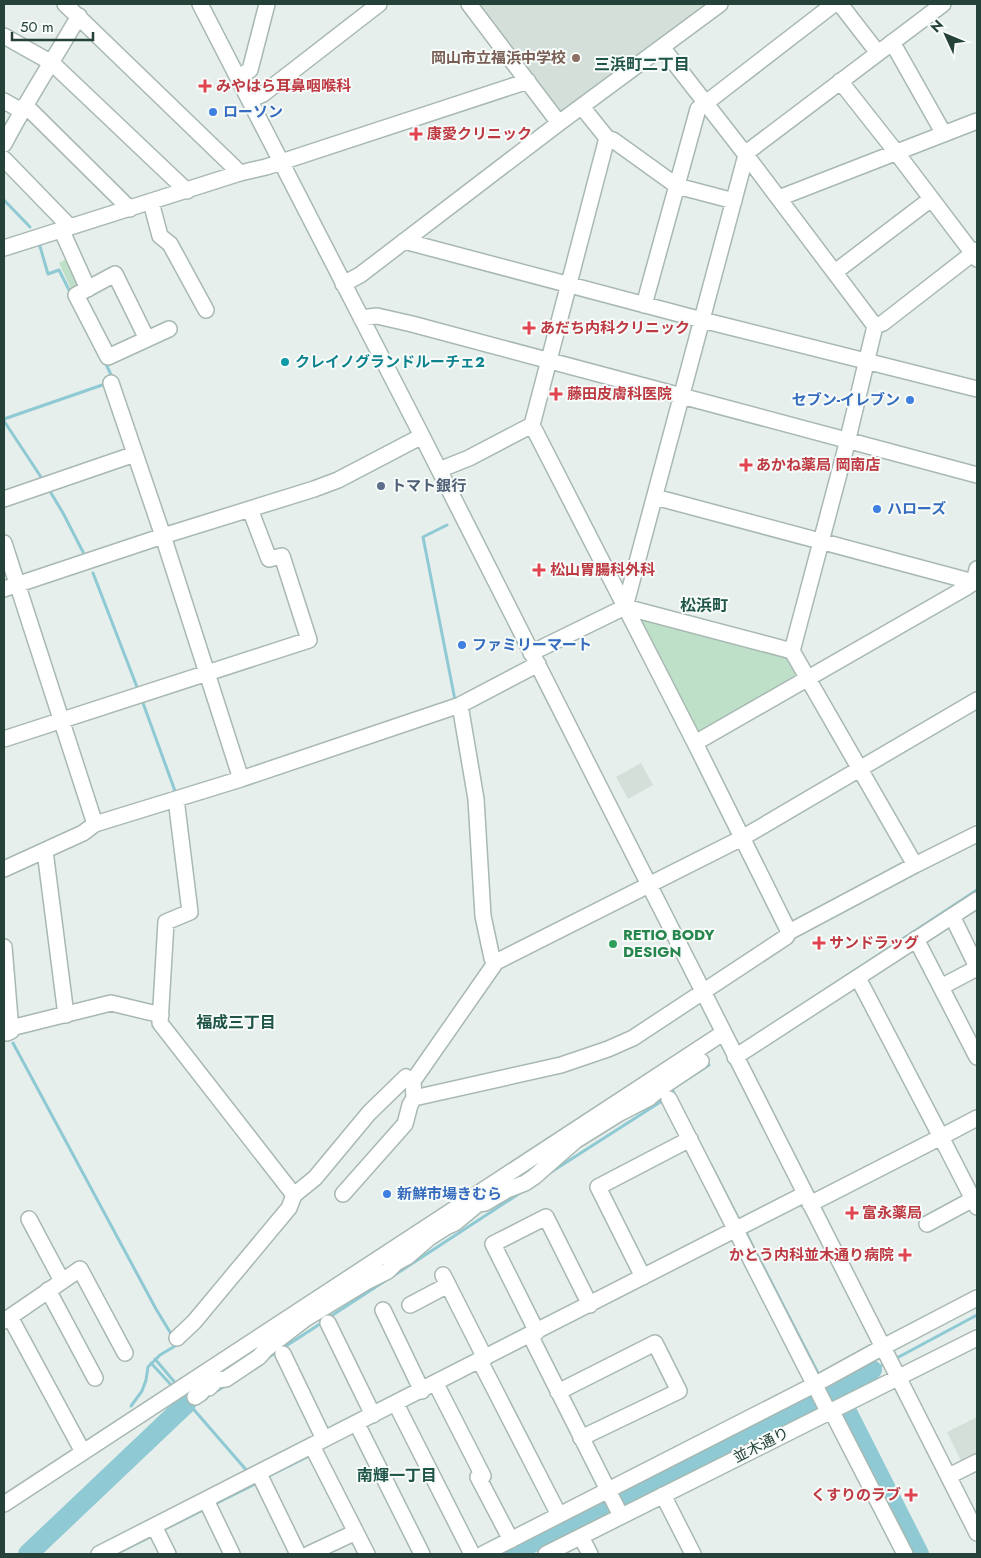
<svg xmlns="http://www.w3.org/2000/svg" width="981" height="1558" viewBox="0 0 981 1558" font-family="Jost,'Noto Sans JP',sans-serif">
<rect width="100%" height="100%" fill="#e6efeb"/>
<path fill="#d4dfda" d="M476,4H707L563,113L557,112Z
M641,763L653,785L628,799L616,777Z
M977,1417V1455L962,1463L947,1432Z"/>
<path fill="#bfe0c8" d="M70,257L84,286L72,291L59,263Z
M637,614L786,654L800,675L700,738Z"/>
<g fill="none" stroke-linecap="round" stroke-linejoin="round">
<path stroke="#8ec9d4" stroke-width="3" d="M4,200L30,227
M39,243L48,274L59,270L71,294
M105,362L113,379
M4,419L108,383
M4,421L41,477
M51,493L63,513L83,552
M447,525L423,537L455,700
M93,573L137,687
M143,703L175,791
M816,996L977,890
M13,1043L156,1309L173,1337
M672,1095L674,1093L672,1089L709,1065
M711,1165L740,1222
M548,1174L665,1099
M744,1229L820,1377
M393,1276L520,1193
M328,1318L388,1279
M155,1359L177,1385
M266,1359L323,1322
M895,1359L977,1315
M151,1363L173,1387
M872,1370L887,1363
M824,1385L828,1393
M182,1392L189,1404H186
M178,1394L186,1404
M205,1398L225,1386
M194,1403L189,1404L248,1472
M131,1406L142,1391L146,1380L148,1367L160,1355L180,1343
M265,1478L311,1455
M213,1505L257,1483
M161,1531L205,1509
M116,1554L154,1535"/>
<path stroke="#8ec9d4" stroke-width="20" d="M846,1410L919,1554
M28,1554L186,1404
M510,1554L872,1370"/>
<defs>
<path id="minor" d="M65,4L240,173
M200,4L422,436L977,1533
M469,4L559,123
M840,4L878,53
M4,36L52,63L187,191
M892,42L944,134
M662,47L746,155L875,326L844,455L792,651L915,865
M238,77L250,70L267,4
M840,81L896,152L977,259
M250,100L263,94L379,4
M4,101L22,111
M25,105L130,209
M582,107L607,138L532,425L695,743L789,932
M607,138L613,140L677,186L734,201
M4,144C27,100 54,59 79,16
M4,159L70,227
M779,198L977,121
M151,202L160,236L170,244L206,310
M61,229L88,289
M404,241L702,320L977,389
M4,248L240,173L266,167L528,81
M835,272L931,199
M343,284L360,275L559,123L720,4
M644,305L698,109L834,4
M361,318L377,316L412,324L977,475
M875,326L883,323L977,250
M147,339L115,274L76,295L108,357L169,329
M111,383L163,536L241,779
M439,470L469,458L532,425
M655,497L977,583
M4,499L135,454
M4,543L95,824
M4,589L163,536L314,489L338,480L422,436
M625,607L746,155L750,150L943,4
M531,653L625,607L792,651
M460,705L476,799L483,916L492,958L493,961L496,962
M4,739L309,640L282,556L269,559L250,509
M695,743L967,587L974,582L977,569
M176,799L190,912L166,922L160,1023L294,1195
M45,851L66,1015
M4,869L83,833L95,824L241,779L460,705L538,664
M952,916L977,967
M916,939L977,1057
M4,947L11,1031L7,1033
M941,987L977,968
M11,1028L111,1003L161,1015
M735,1057L977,900
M414,1098L561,1065L608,1049L633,1038L786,937L789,932L915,865L977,834
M669,1099L828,1411
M977,1118L941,1137L977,1207
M343,1194L405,1124L410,1105L414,1098L413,1081L496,962L742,838L977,700
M810,1204L941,1137L858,978
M29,1219L62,1281
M927,1224L977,1197
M443,1275L485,1358
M643,1277L598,1187L690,1139
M48,1290L95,1378
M410,1305L448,1285
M383,1310L422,1391
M10,1317L83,1452
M4,1321L80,1269L125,1353
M328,1323L373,1415
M537,1332L493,1244L546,1217L590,1305
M530,1335L621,1516
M177,1338L194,1322L289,1208L294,1195L315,1178L369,1113L406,1077L413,1081
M283,1354L324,1439
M480,1361L559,1515
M436,1384L483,1476L478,1477L511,1540
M558,1392L655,1343L679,1391L581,1438
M195,1397L201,1393L204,1388H209L217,1380L226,1379L259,1357L266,1349L305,1319L366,1282L388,1271L396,1263L407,1257L429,1238L448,1226L455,1223L478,1204L485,1203L507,1190L525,1183L534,1177L575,1141L620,1113L649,1098L662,1087L701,1061
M396,1404L472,1554
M831,1410L905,1554
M357,1424L422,1554
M312,1446L367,1554
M257,1474L262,1480L298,1554
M949,1476L977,1462
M663,1495L693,1554
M206,1500L232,1554
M4,1504L723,1033
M154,1526L168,1554
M581,1537L590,1554
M99,1554L805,1194
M309,1554L356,1532
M483,1554L814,1385L883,1347L977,1298
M546,1554L977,1338"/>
</defs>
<use href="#minor" stroke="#a8b8b2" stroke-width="18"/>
<use href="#minor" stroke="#fff" stroke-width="15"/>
</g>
<circle fill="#8d6e63" stroke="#f7fbf9" stroke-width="2" cx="576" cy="58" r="5"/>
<g fill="#e0444e" stroke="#f7fbf9" stroke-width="2">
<path d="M202.5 78.5h5v5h5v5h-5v5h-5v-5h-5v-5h5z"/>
<path d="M413.5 126.5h5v5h5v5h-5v5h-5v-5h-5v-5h5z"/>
<path d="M526.5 320.5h5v5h5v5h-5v5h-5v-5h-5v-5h5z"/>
<path d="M553.5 386.5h5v5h5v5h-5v5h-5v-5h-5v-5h5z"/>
<path d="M743.5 457.5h5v5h5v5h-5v5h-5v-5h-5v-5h5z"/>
<path d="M536.5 562.5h5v5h5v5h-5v5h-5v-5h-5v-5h5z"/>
<path d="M816.5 935.5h5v5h5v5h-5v5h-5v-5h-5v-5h5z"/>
<path d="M849.5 1205.5h5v5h5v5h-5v5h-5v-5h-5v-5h5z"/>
<path d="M902.5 1247.5h5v5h5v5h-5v5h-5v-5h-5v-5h5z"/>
<path d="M908.5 1487.5h5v5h5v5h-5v5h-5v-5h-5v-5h5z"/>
</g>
<g fill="#3f7fe0" stroke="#f7fbf9" stroke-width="2">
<circle cx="213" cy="112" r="5"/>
<circle cx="910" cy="400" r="5"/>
<circle cx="877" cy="509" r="5"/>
<circle cx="462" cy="645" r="5"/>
<circle cx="387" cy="1194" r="5"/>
</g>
<circle fill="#0f9aa8" stroke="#f7fbf9" stroke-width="2" cx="285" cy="362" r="5"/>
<circle fill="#5c6f8a" stroke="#f7fbf9" stroke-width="2" cx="381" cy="486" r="5"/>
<circle fill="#2e9e5b" stroke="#f7fbf9" stroke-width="2" cx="613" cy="944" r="5"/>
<g text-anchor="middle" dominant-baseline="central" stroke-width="4" stroke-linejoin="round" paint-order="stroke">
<g font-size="15" font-weight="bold" fill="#785e54" stroke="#f7fbf9" text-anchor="end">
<text x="566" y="58">岡山市立福浜中学校</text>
</g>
<g font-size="15" font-weight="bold" fill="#be3a42" stroke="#f7fbf9" text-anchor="start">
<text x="216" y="86">みやはら耳鼻咽喉科</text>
<text x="427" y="134">康愛クリニック</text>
<text x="540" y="328">あだち内科クリニック</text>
<text x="567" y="394">藤田皮膚科医院</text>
<text x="756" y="465">あかね薬局 岡南店</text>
<text x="550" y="570">松山胃腸科外科</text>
<text x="829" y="943">サンドラッグ</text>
<text x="862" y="1213">富永薬局</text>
<text x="894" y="1255" text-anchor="end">かとう内科並木通り病院</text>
<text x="901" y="1495" text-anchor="end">くすりのラブ</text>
</g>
<g font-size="15" font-weight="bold" fill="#366cbe" stroke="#f7fbf9" text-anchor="start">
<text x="223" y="112">ローソン</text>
<text x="900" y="400" text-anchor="end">セブン-イレブン</text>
<text x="887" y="509">ハローズ</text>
<text x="472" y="645">ファミリーマート</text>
<text x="397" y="1194">新鮮市場きむら</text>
</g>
<g font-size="15" font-weight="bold" fill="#0d838f" stroke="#f7fbf9" text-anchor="start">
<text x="295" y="362">クレイノグランドルーチェ2</text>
</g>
<g font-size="15" font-weight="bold" fill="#4e5e75" stroke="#f7fbf9" text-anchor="start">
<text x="391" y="486">トマト銀行</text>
</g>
<g font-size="15" font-weight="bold" fill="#27864d" stroke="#f7fbf9" text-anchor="start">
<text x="623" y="935">RETIO BODY<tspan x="623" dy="17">DESIGN</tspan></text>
</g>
<g font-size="15" fill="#24423a" stroke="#f7fbf9">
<text transform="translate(761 1445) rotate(-27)">並木通り</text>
</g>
<g font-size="16" font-weight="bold" fill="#1f5548" stroke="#f7fbf9">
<text x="642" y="64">三浜町二丁目</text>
<text x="704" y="605">松浜町</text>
<text x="236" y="1022">福成三丁目</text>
<text x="397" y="1475">南輝一丁目</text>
</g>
</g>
<rect width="981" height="1558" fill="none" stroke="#24423a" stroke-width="10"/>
<g transform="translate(946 35) rotate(314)" stroke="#f7fbf9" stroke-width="4" paint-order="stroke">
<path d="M0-4L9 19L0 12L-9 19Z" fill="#24423a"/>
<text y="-8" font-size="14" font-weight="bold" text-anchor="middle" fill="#24423a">N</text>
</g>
<path d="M12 32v8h81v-8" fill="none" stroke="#24423a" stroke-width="2.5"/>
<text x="20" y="32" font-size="15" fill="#24423a" stroke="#f7fbf9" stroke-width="4" paint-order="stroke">50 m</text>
</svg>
